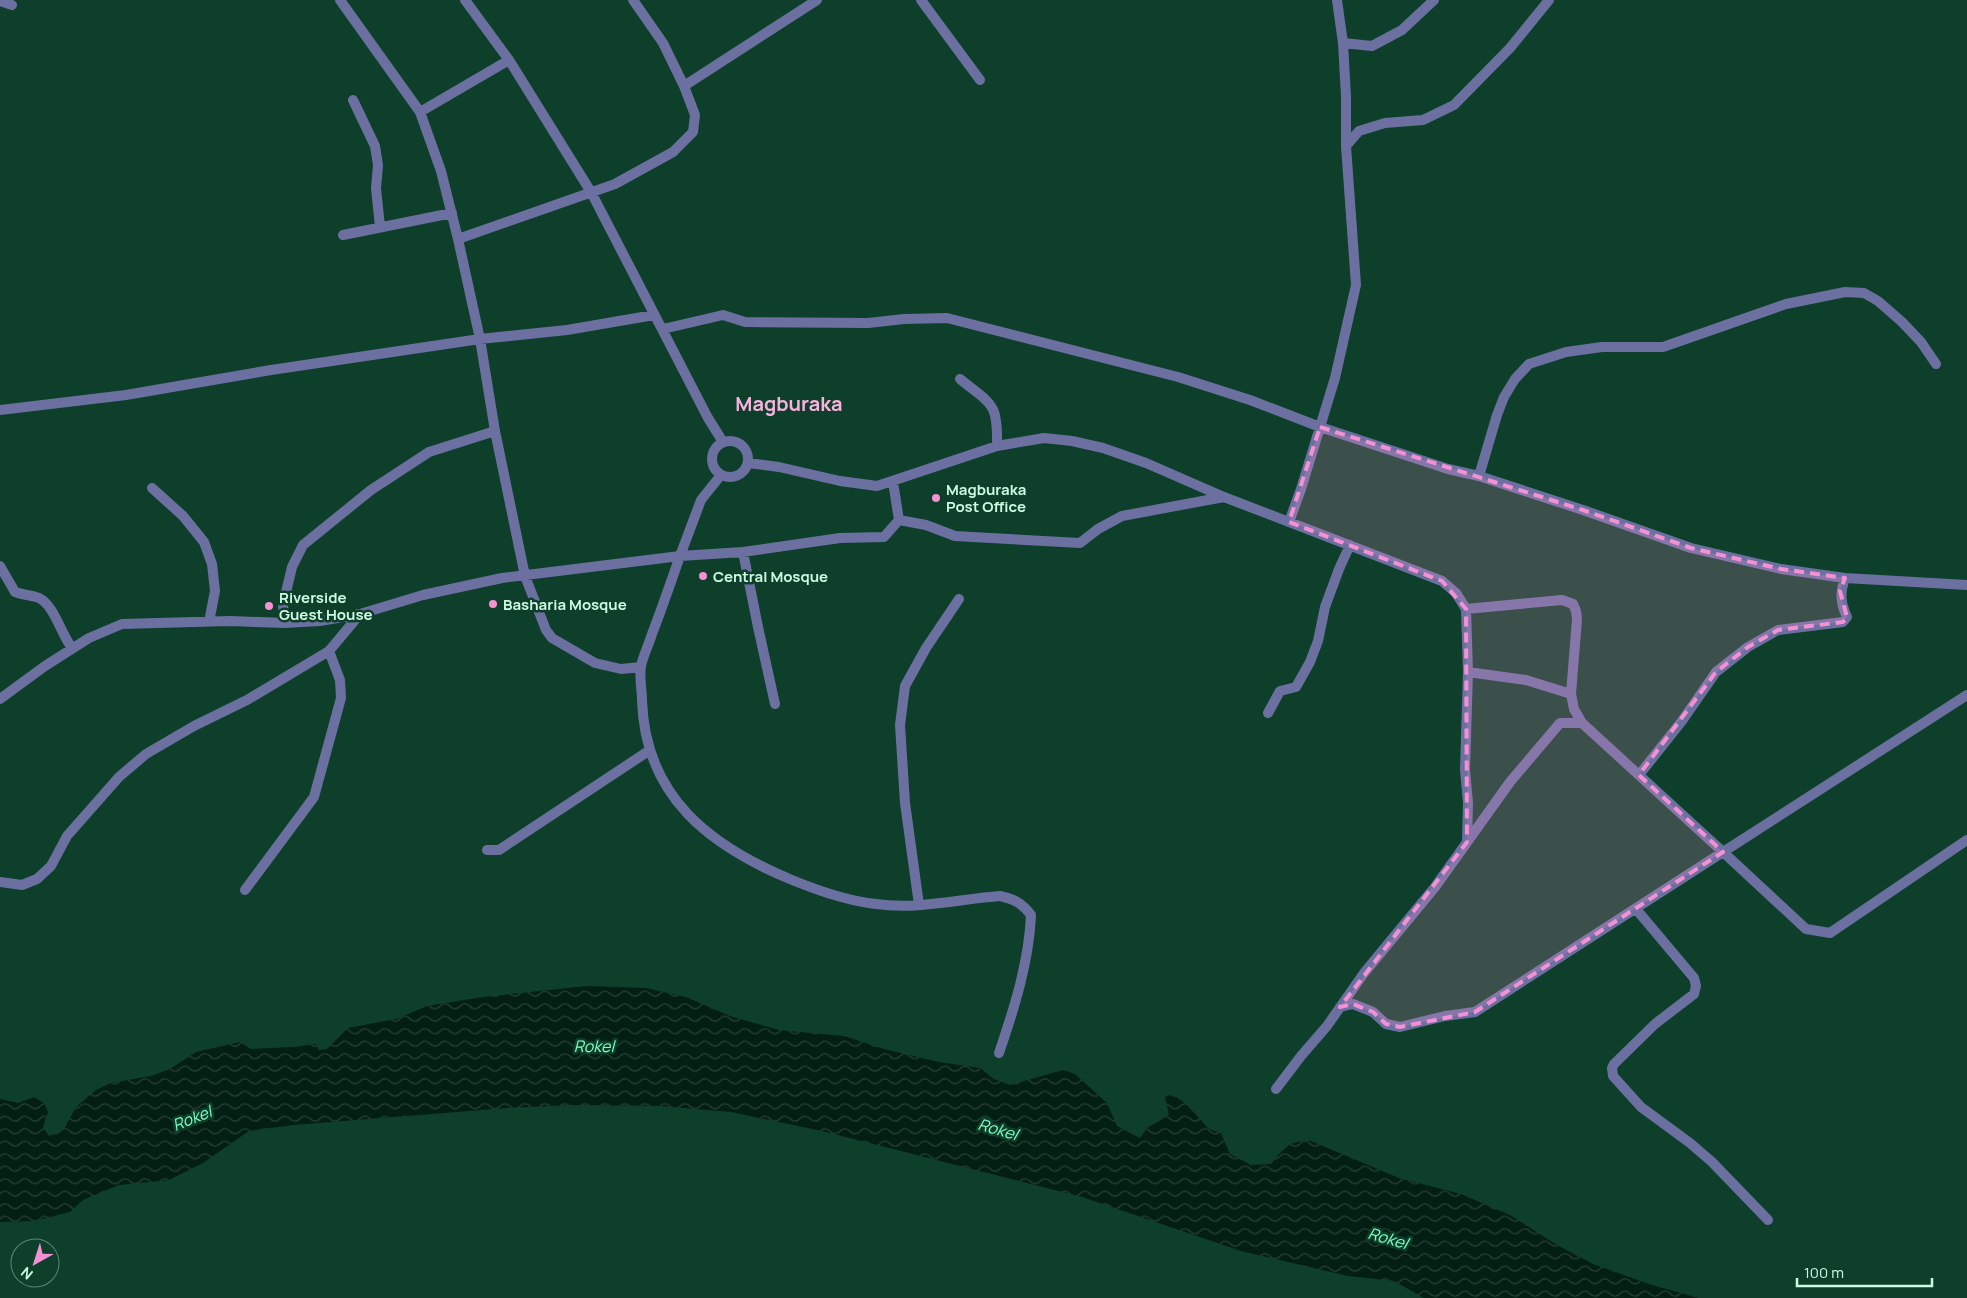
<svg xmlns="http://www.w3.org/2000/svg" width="1967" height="1298" viewBox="0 0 1967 1298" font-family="Manrope,sans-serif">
<defs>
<pattern id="water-waves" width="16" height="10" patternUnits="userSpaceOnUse" patternTransform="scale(1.25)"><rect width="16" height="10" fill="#031f13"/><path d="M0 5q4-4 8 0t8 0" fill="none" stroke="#274035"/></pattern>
</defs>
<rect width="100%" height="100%" fill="#0d3f2a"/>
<path fill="url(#water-waves)" d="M587,986L646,988L686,997L730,1016L779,1030L844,1036L884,1049L939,1062L980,1068L994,1079L1010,1085L1063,1070L1075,1074L1107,1103L1117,1126L1140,1138L1147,1128L1169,1115L1165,1097L1172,1094L1186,1104L1209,1129L1221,1133L1230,1154L1251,1165L1271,1164C1284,1148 1289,1140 1311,1141L1399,1178L1461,1194L1510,1215L1557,1245L1593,1264L1652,1285L1699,1298H1424L1394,1281L1348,1276L1241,1251L1082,1197L822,1131L731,1112L659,1106L571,1105L507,1108L294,1125L249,1131L203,1163L169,1180L119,1185L83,1200L70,1212L34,1221L0,1222V1099L18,1103L34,1097L44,1103L48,1112L43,1127L49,1136L64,1129L76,1107L96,1090L111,1083L151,1076L170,1069L196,1052L240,1042L251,1049L293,1047L316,1044L319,1050L327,1049L348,1028L396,1019L427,1006L483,997Z"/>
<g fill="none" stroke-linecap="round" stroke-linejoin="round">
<path stroke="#6c70a0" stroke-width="10" d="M340,0L420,112L441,171L458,239L480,339L495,431L525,576L546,630L552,638L595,663L621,669L641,667
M465,0L509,60L591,192L708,418L723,442
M921,0L980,80
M0,1L12,5
M1343,43L1372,46L1402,30L1434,0
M684,86L817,0
M353,100L375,146L378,165L376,188L380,227
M420,112L509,60
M1346,146L1359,131L1385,123L1423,120L1454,105L1510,48L1549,0
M343,235L452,213
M458,239L615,184L673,152L693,132L695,115L684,86L663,43L633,0
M663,329L723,315L745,322L868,323L904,319L947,318L1178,377L1250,400L1320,427L1448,469L1479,476L1583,510L1691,548L1781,569L1845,578L1967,585
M960,379C992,405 998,402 997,446
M0,410L126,395L271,370L480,339L567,330L654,315
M712 459a18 18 0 1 1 36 0a18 18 0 1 1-36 0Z
M748,463L779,467L840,481L877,486L997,446L1044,438L1072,441L1103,448L1146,463L1224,497L1442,581L1456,593L1466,609L1468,672L1526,680L1571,694
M1479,476L1497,415L1504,397L1515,379L1529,364L1566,352L1602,347H1663L1786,304L1845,292L1864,293L1878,301L1902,322L1921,342L1936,364
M893,482L899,520L926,525L955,536L1080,543L1098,529L1122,516L1224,497
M152,488L183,516L204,542L212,564L215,591L209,622
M899,520L884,537L840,538L743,552L680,556C671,582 662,608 652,634C649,644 643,656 641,666C639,677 642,690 642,700C645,797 710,846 792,880C819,891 847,901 876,904C917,910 959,899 1000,896C1014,899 1022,903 1031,915C1029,962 1014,1009 999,1053
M1289,522L1301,489L1335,378L1356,285L1346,146V96L1343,43L1337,0
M743,552L758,627L775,704
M0,566L15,592C23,595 31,595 39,598C54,605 61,634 72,648
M1466,609L1562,600L1573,604L1576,611L1577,619L1571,694L1574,709L1582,723L1723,852L1967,695
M285,623L283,605L292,567L303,545L371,490L429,452L495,431
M0,699L45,666L89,638L122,624L230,621L285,623L320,621L360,614L423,595L502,578L680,556L701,500L721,475
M1268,713L1280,691L1296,687L1310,662L1318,641L1325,607L1339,569L1350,545
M1639,775L1682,721L1716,672L1748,647L1778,630L1843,622L1847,617C1840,602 1840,593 1845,578
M1467,841L1468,803L1465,770L1468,672
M487,850H499L650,750
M0,882L22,885L37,879L51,866L67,836L119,777L146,754L194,726L247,700L329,651L360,614
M245,890L314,797L341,698L340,680L329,651
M919,905L905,803L900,725L905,686L926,648L959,599
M1636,909L1694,978L1696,986L1694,994L1655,1024L1614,1064L1612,1068L1613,1076L1641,1107L1690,1143L1712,1162L1768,1220
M1340,1007L1353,1004L1373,1012L1386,1024L1400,1027L1445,1016L1475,1012L1723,852L1806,929L1830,933L1967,840
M1276,1089L1301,1056L1327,1026L1364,973L1435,887L1510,782L1560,723H1582"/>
</g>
<path fill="#f491d3" fill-opacity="0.2" stroke="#f491d3" stroke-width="4" stroke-dasharray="10 6" stroke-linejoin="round" d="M1320,427L1583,510L1691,548L1781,569L1845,578L1840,591L1847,617L1843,622L1778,630L1748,647L1716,672L1639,775L1723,852L1475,1012L1400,1027L1386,1024L1373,1012L1353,1004L1340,1007L1467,842L1466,609L1442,581L1289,522Z"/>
<g fill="#f491d3" stroke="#0d3f2a" stroke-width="2">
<circle cx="936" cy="498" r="5"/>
<circle cx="703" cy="576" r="5"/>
<circle cx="493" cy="604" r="5"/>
<circle cx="269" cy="606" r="5"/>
</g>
<g text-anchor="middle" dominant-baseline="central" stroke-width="5" stroke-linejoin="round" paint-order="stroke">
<g font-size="15" font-weight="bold" fill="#cef9e1" stroke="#0d3f2a" text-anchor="start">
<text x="946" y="489">Magburaka<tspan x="946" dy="17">Post Office</tspan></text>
<text x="713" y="576">Central Mosque</text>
<text x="279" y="597">Riverside<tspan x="279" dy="17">Guest House</tspan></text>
<text x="503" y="604">Basharia Mosque</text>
</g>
<g font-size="16" font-style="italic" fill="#83fbc1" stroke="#0d3f2a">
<text x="594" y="1046">Rokel</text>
<text transform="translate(192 1118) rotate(-22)">Rokel</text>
<text transform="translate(998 1129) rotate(16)">Rokel</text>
<text transform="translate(1388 1238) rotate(16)">Rokel</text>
</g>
<g font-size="20" font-weight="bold" fill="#f9b2df" stroke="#0d3f2a">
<text x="789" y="403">Magburaka</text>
</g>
</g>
<g transform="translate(35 1263) rotate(219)"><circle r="24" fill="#0d3f2a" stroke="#5a8973"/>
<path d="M0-4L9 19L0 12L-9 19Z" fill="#f491d3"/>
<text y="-8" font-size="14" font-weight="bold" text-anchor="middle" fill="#cef9e1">N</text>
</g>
<path d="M1797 1278v8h135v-8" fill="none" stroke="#cef9e1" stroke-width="2.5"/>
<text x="1804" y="1278" font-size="15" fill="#cef9e1" stroke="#0d3f2a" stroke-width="4" paint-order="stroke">100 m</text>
</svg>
